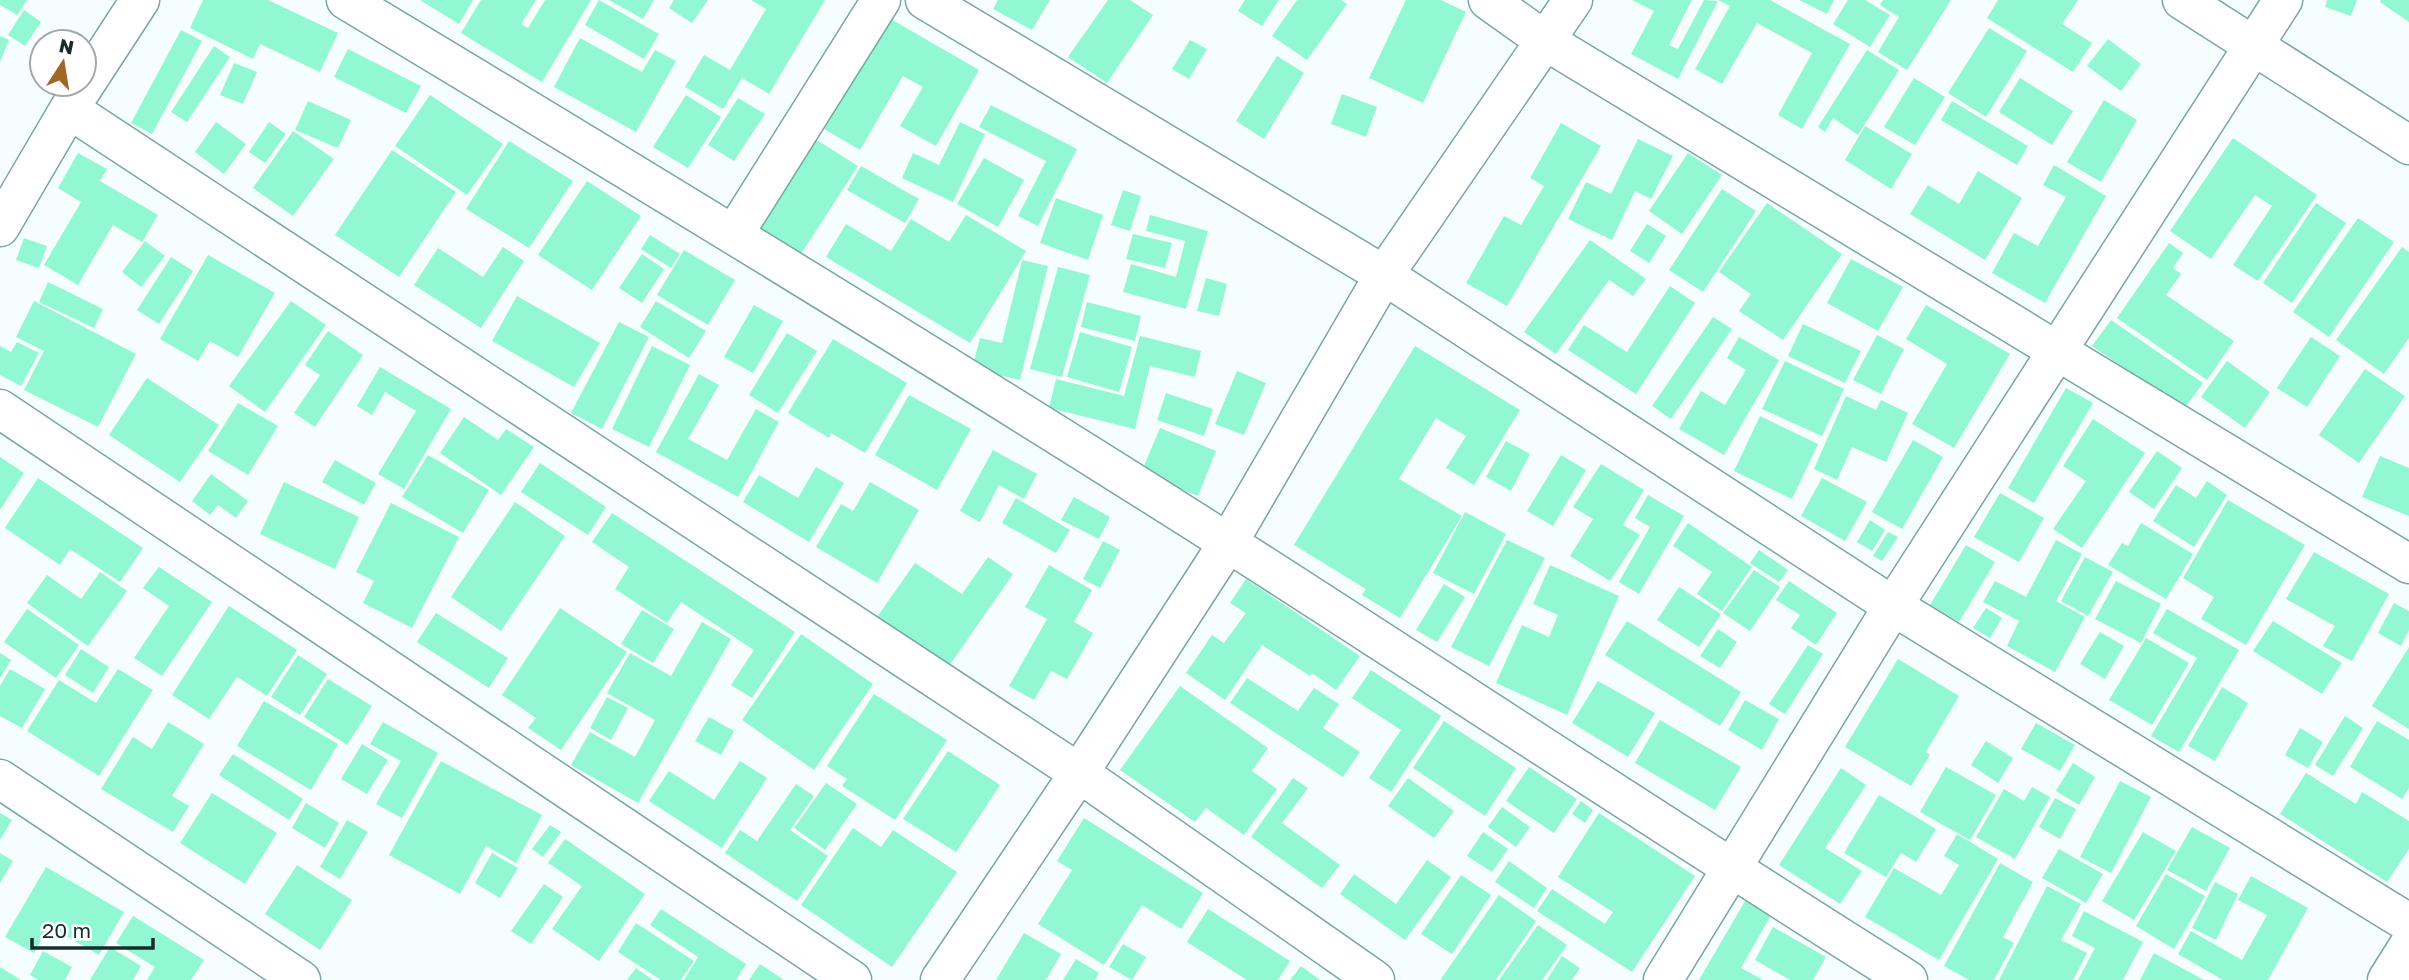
<svg xmlns="http://www.w3.org/2000/svg" width="2409" height="980" viewBox="0 0 2409 980" font-family="'Golos Text',sans-serif">
<rect width="100%" height="100%" fill="#f5fefd"/>
<path fill="#92f7d3" d="M0,0H27L17,15L0,5Z
M203,0H268L338,33L320,72L260,44L253,59L190,28Z
M420,0H473L459,24Z
M481,0H536L521,24L528,28L545,0H591L542,82L461,33Z
M599,0L659,34L644,59L585,25Z
M609,0H654L643,19Z
M674,0H708L692,23L669,8Z
M751,0H825L769,94L742,78L723,109L685,87L704,55L730,70L766,9Z
M998,0H1050L1032,30L993,9Z
M1108,0H1130L1153,15L1107,83L1068,57Z
M1245,0H1279L1262,26L1238,11Z
M1297,0H1341L1347,4L1307,60L1272,36Z
M1406,0H1441L1466,12L1423,103L1369,78Z
M1632,0H1692L1669,45L1678,49L1704,0L1718,1L1678,79L1631,54L1654,11Z
M1718,0H1770L1850,44L1802,129L1778,115L1812,53L1757,23L1722,84L1695,69L1730,6Z
M1799,0H1834L1827,14Z
M1848,0H1865L1890,15L1870,47L1833,24Z
M1883,0H1951L1907,70L1878,52L1899,17L1880,5Z
M1998,0H2078L2062,24L2092,43L2073,72L1987,18Z
M2327,0H2357L2351,16L2325,7Z
M2381,0H2409V22L2380,2Z
M24,10L41,22L25,46L8,35Z
M889,18L979,70L936,146L900,126L923,87L903,76L860,150L824,129Z
M1989,28L2027,51L1986,117L1948,93Z
M181,30L202,41L152,134L131,123Z
M0,36L9,40L0,62Z
M580,38L642,72L655,50L676,61L636,132L554,87Z
M2108,39L2141,64L2121,91L2087,66Z
M1190,40L1207,49L1189,79L1172,69Z
M214,46L230,57L187,122L171,112Z
M348,49L421,86L406,113L334,77Z
M1867,50L1899,70L1858,135L1833,118L1825,132L1818,127Z
M1277,56L1304,73L1264,139L1236,121Z
M234,63L257,72L243,104L220,95Z
M1914,78L1945,97L1915,145L1884,127Z
M2020,78L2073,111L2052,145L1999,112Z
M1342,94L1377,107L1366,137L1331,124Z
M430,95L503,144L467,195L395,146Z
M686,95L721,117L688,168L653,147Z
M738,98L765,114L734,161L708,145Z
M2104,100L2137,120L2101,182L2067,162Z
M308,101L351,120L338,148L295,130Z
M1952,101L2028,146L2017,165L1941,120Z
M991,105L1077,149L1038,226L1018,216L1046,161L979,127Z
M216,122L246,144L224,174L195,152Z
M269,122L286,134L265,163L249,152Z
M960,122L985,134L953,202L902,178L913,153L939,165Z
M1561,123L1601,146L1507,306L1466,283L1504,216L1521,225L1544,186L1530,178Z
M1865,126L1912,154L1891,189L1845,160Z
M293,131L334,159L293,216L253,188Z
M812,137L858,166L799,257L753,228Z
M2233,138L2317,195L2258,281L2233,265L2272,206L2255,195L2211,259L2170,231Z
M1638,139L1673,156L1651,199L1635,191L1612,240L1568,219L1586,182L1611,194Z
M509,141L573,181L529,248L466,209Z
M392,150L456,192L399,277L335,235Z
M78,153L107,169L100,181L158,215L142,242L113,225L78,285L44,265L81,202L58,188Z
M1688,153L1722,175L1682,234L1649,211Z
M984,158L1024,180L998,227L957,204Z
M2054,165L2106,196L2045,303L1992,273L2014,233L2038,246L2066,197L2043,185Z
M861,166L919,199L905,223L847,190Z
M1978,171L2022,198L1985,260L1910,214L1928,185L1959,204Z
M587,181L641,216L592,290L538,255Z
M1722,189L1756,211L1703,292L1669,270Z
M1123,190L1141,196L1130,231L1111,225Z
M1056,198L1103,215L1088,260L1040,243Z
M1767,203L1842,254L1783,340L1739,311L1751,294L1719,272Z
M2316,203L2346,223L2292,303L2263,283Z
M966,215L1026,251L970,343L826,257L846,224L891,251L911,219L949,242Z
M1150,215L1208,231L1186,309L1123,292L1131,264L1176,277L1185,241L1146,231Z
M2358,218L2394,242L2329,337L2293,312Z
M1647,224L1666,236L1649,263L1630,251Z
M1133,234L1172,243L1165,268L1126,259Z
M650,235L680,254L671,268L641,249Z
M24,238L47,246L39,268L16,260Z
M1590,240L1646,279L1633,296L1609,280L1556,354L1524,332Z
M145,241L165,256L141,287L122,272Z
M2169,243L2183,253L2173,268L2181,274L2166,295L2234,341L2207,380L2117,318Z
M503,247L524,261L481,328L414,285L438,248L483,277Z
M2402,247L2409,252V338L2384,374L2336,340Z
M684,250L735,280L708,325L657,295Z
M642,254L664,269L642,303L619,288Z
M208,255L275,293L238,357L210,341L198,361L160,339Z
M171,257L193,271L159,324L137,310Z
M1851,259L1903,287L1878,331L1827,303Z
M1022,260L1048,266L1020,380L972,369L980,338L1002,343Z
M1058,267L1090,275L1062,377L1030,369Z
M1206,278L1227,284L1219,316L1197,311Z
M48,282L103,309L94,328L39,302Z
M1670,286L1695,303L1636,394L1568,350L1584,325L1627,352Z
M517,296L600,343L574,387L492,341Z
M34,301L136,354L98,427L24,390L44,351L16,337Z
M291,301L326,325L265,412L229,386Z
M656,301L706,331L689,358L640,327Z
M1087,302L1141,316L1135,341L1081,327Z
M754,305L783,321L753,373L724,357Z
M1926,305L2010,354L1954,448L1912,424L1947,364L1906,339Z
M1713,317L1732,329L1671,419L1652,406Z
M2111,320L2203,383L2184,409L2092,346Z
M619,322L649,337L602,429L571,413Z
M1803,324L1861,351L1845,383L1788,356Z
M328,331L363,355L315,427L294,413L320,375L305,365Z
M1080,332L1132,347L1119,392L1067,377Z
M787,333L817,351L778,413L749,395Z
M1877,335L1904,349L1881,394L1853,380Z
M1140,336L1201,351L1195,377L1150,366L1135,429L1049,408L1056,379L1124,396Z
M1739,337L1779,360L1724,455L1679,429L1701,391L1725,405L1746,370L1727,358Z
M2311,337L2340,356L2307,407L2277,388Z
M833,339L907,383L865,453L831,433L829,438L788,413Z
M17,342L39,353L21,386L0,375V346L11,352Z
M652,346L690,365L649,447L612,429Z
M1415,346L1520,410L1474,485L1446,468L1466,436L1436,418L1399,479L1462,516L1400,618L1362,595L1366,589L1294,545Z
M1785,361L1844,389L1822,436L1762,409Z
M2227,361L2270,392L2245,428L2201,397Z
M380,367L451,409L404,489L378,474L416,411L385,392L372,415L357,406Z
M2365,369L2405,396L2359,463L2319,435Z
M1237,371L1266,383L1244,435L1215,424Z
M699,374L719,385L688,439L727,460L756,409L779,422L738,497L656,452Z
M147,378L219,425L180,482L109,435Z
M2066,388L2093,403L2034,503L2008,488Z
M1166,393L1213,409L1204,436L1157,420Z
M909,395L971,429L937,490L875,455Z
M1846,396L1876,410L1881,400L1908,413L1886,462L1852,447L1837,480L1814,469Z
M238,403L278,426L248,475L208,451Z
M1760,416L1818,444L1792,499L1734,471Z
M464,417L498,440L506,429L534,447L501,495L440,453Z
M2093,419L2145,453L2082,548L2053,529L2086,481L2063,466Z
M1160,428L1216,451L1198,496L1141,473Z
M1913,440L1943,457L1902,529L1872,512Z
M1506,441L1530,454L1511,491L1486,477Z
M993,450L1037,474L1024,499L999,485L980,522L960,511Z
M2157,451L2182,468L2154,509L2129,492Z
M428,455L489,490L463,533L402,497Z
M1561,455L1586,470L1553,526L1527,511Z
M2380,456L2409,468V516L2362,497Z
M0,457L24,473L0,510Z
M335,460L376,483L364,505L322,482Z
M540,463L606,507L588,535L521,492Z
M1601,464L1644,490L1623,525L1640,535L1610,581L1570,556L1593,519L1573,507Z
M816,467L844,483L809,542L743,502L759,475L798,498Z
M211,474L248,501L236,518L218,505L210,515L192,501Z
M38,478L143,548L120,582L70,549L60,565L5,528Z
M1822,478L1867,502L1845,541L1801,516Z
M2207,481L2227,495L2194,547L2153,521L2176,485L2196,498Z
M284,482L359,517L335,569L260,534Z
M870,482L919,510L877,583L816,547L841,504L853,511Z
M2000,493L2044,518L2019,562L1974,537Z
M1648,495L1684,516L1639,594L1619,582L1650,527L1635,518Z
M1074,497L1110,517L1099,539L1061,520Z
M1016,498L1070,530L1056,553L1002,523Z
M2228,500L2305,545L2246,645L2201,619L2214,597L2183,578Z
M515,502L565,536L501,631L451,597Z
M391,503L459,537L412,628L363,603L374,581L356,572Z
M1465,512L1506,534L1474,594L1433,573Z
M612,513L795,632L752,698L731,685L754,650L681,602L667,623L615,589L629,567L592,542Z
M1870,520L1885,530L1872,551L1857,542Z
M1688,523L1752,567L1722,611L1697,594L1712,572L1673,546Z
M2141,523L2193,554L2166,599L2108,565L2122,543L2128,546Z
M1888,532L1898,537L1882,561L1873,556Z
M1507,540L1545,558L1489,666L1451,647Z
M2056,540L2082,554L2056,601L2085,617L2055,672L2007,646L2019,621L1983,602L1995,581L2026,597Z
M1103,541L1120,550L1100,588L1083,579Z
M1966,545L1995,562L1959,622L1930,605Z
M1759,550L1788,570L1779,582L1750,563Z
M2314,552L2389,594L2352,661L2323,646L2335,626L2286,599Z
M988,557L1013,574L949,666L877,617L915,563L962,594Z
M2085,557L2113,572L2088,616L2061,601Z
M1049,565L1092,590L1074,622L1093,633L1067,679L1051,671L1034,700L1009,686L1047,619L1025,607Z
M1550,565L1619,596L1567,715L1496,683L1522,625L1549,637L1558,615L1533,604Z
M159,567L212,602L162,676L134,658L169,606L143,588Z
M1754,570L1780,587L1750,631L1723,613Z
M100,572L127,591L88,646L27,603L47,575L81,599Z
M1246,579L1360,656L1336,690L1312,673L1310,676L1262,645L1225,700L1186,673L1212,635L1224,643L1246,613L1230,603Z
M1789,581L1837,613L1816,645L1791,628L1800,615L1776,600Z
M2116,581L2161,604L2141,643L2095,619Z
M1444,584L1465,597L1437,642L1416,630Z
M1679,587L1721,614L1699,647L1657,620Z
M2394,603L2409,611V630L2401,646L2378,633Z
M229,606L297,650L267,696L237,677L209,719L172,695Z
M560,608L627,652L561,750L528,728L536,718L502,695Z
M1986,608L2002,618L1990,638L1973,628Z
M27,609L79,645L56,678L4,642Z
M2167,609L2239,650L2179,752L2151,736L2197,658L2153,633Z
M642,610L674,629L653,663L621,644Z
M436,613L508,658L489,688L417,642Z
M1627,621L1741,692L1720,726L1605,655Z
M2273,621L2342,663L2322,694L2253,651Z
M702,622L731,639L638,803L571,765L590,732L635,757L655,720L607,693L630,653L671,676Z
M1718,629L1737,642L1720,668L1700,656Z
M2100,632L2124,646L2105,679L2080,664Z
M801,634L873,684L814,770L742,720Z
M2146,638L2189,663L2152,725L2109,700Z
M1808,645L1823,654L1785,714L1769,704Z
M2409,647V729L2372,706Z
M81,649L109,667L93,693L65,675Z
M0,653L11,660L0,678Z
M298,655L327,674L300,715L271,697Z
M1898,659L1959,696L1926,752L1930,755L1911,786L1845,747Z
M10,669L45,689L22,728L0,716V686Z
M118,669L153,690L99,776L27,731L59,680L96,703Z
M1371,670L1441,716L1391,792L1369,778L1401,730L1352,698Z
M1247,678L1298,711L1314,688L1339,704L1323,728L1360,752L1343,777L1230,703Z
M328,679L372,706L347,745L304,717Z
M1598,681L1655,713L1628,757L1572,723Z
M1180,686L1268,748L1252,771L1277,789L1244,835L1206,808L1195,822L1120,770Z
M2222,687L2248,703L2215,761L2188,746Z
M874,694L947,740L895,820L842,786L847,779L827,766Z
M607,697L628,708L611,740L590,728Z
M1745,700L1779,719L1762,750L1728,730Z
M264,701L338,744L311,790L237,746Z
M2345,716L2363,728L2333,776L2315,765Z
M709,717L734,731L721,755L695,741Z
M1660,720L1741,767L1715,810L1635,763Z
M1444,721L1516,768L1485,816L1413,768Z
M2377,721L2409,740V788L2402,799L2350,767Z
M168,722L204,744L172,796L189,806L173,832L101,789L133,737L152,749Z
M383,722L438,753L402,818L376,804L401,761L370,744Z
M2036,723L2075,745L2060,771L2021,749Z
M2300,728L2323,742L2308,768L2285,755Z
M1986,741L2013,758L1998,783L1971,765Z
M362,744L388,760L367,794L341,779Z
M948,751L1000,785L956,852L903,819Z
M233,754L303,799L289,820L219,775Z
M441,761L542,815L516,863L486,846L460,894L389,855Z
M740,761L767,778L722,848L649,801L669,771L714,800Z
M2073,763L2095,777L2079,805L2056,791Z
M1529,767L1577,799L1554,833L1506,801Z
M1946,767L1996,795L1970,840L1920,812Z
M1841,768L1866,785L1825,848L1862,871L1840,904L1779,865Z
M2306,773L2356,804L2362,792L2409,821V849L2387,882L2280,814Z
M1293,778L1308,788L1282,823L1340,865L1322,888L1251,837Z
M1408,778L1454,811L1434,838L1388,806Z
M2120,781L2151,797L2111,873L2080,857Z
M826,783L857,804L825,850L794,828Z
M796,784L814,796L790,830L828,856L797,901L725,853L740,830L757,841Z
M2032,787L2050,797L2015,859L1976,837L2004,789L2024,801Z
M212,793L277,833L245,884L180,843Z
M1879,795L1936,829L1916,862L1901,853L1886,877L1844,853Z
M2055,798L2076,809L2060,839L2039,827Z
M1581,801L1593,810L1585,823L1572,814Z
M306,803L339,823L325,848L292,828Z
M1502,807L1530,827L1516,847L1488,827Z
M0,813L12,820L0,840Z
M1599,813L1695,876L1632,972L1537,911L1552,889L1605,924L1613,912L1558,877Z
M1084,818L1203,893L1181,929L1142,905L1104,965L1038,924L1072,870L1057,861Z
M347,820L368,832L340,879L320,867Z
M550,825L561,832L543,857L532,849Z
M2192,827L2230,848L2206,891L2167,870Z
M853,828L881,847L893,830L957,872L892,967L801,905Z
M1483,832L1508,849L1492,872L1467,856Z
M2143,832L2176,851L2134,920L2102,901Z
M1957,834L1998,859L1939,960L1865,917L1894,868L1941,895L1959,865L1944,856Z
M565,839L645,894L599,961L552,929L582,886L548,863Z
M2059,849L2103,874L2086,903L2042,878Z
M0,853L13,861L0,883Z
M492,853L518,868L500,898L475,883Z
M1427,860L1451,877L1405,940L1340,894L1354,874L1396,904Z
M1509,861L1547,888L1534,908L1495,882Z
M2000,863L2033,882L2003,937L2014,943L1994,980H1969L1944,966Z
M297,865L352,900L320,950L265,914Z
M46,867L124,912L99,955L49,926L34,953L5,937Z
M2166,874L2205,896L2174,949L2136,926Z
M1461,875L1491,895L1452,954L1421,934Z
M2251,876L2308,908L2268,980H2223L2178,954L2191,931L2242,960L2267,915L2238,900Z
M2215,882L2238,894L2216,940L2192,928Z
M544,884L563,897L531,944L511,931Z
M2047,886L2081,904L2061,940L2087,953L2073,980H1999Z
M1499,895L1536,921L1496,980H1443L1441,979Z
M1745,901L1771,915L1741,968L1763,980H1699Z
M661,909L746,964L736,980H684L698,957L650,925Z
M1208,909L1290,961L1278,980H1247L1187,942Z
M2084,911L2143,942L2123,980H2078L2095,948L2072,936Z
M133,916L204,960L191,980H147L155,967L116,943Z
M636,923L694,961L681,980H661L618,952Z
M1538,925L1567,945L1542,980H1499Z
M1773,927L1826,957L1813,980H1790L1755,960Z
M1024,933L1061,954L1046,980H996Z
M1123,944L1146,957L1132,980L1109,967Z
M110,947L141,966L133,980H90Z
M43,951L72,967L65,980H38L30,975Z
M2154,953L2204,980H2140Z
M1562,956L1580,968L1572,980H1547Z
M1076,959L1099,973L1095,980H1063Z
M760,964L784,980H749Z
M1301,966L1320,980H1290Z
M0,967L21,980H0Z
M636,968L653,980H627Z"/>
<g fill="none" stroke-linecap="round" stroke-linejoin="round">
<defs>
<path id="minor" d="M346,0C642,178 938,358 1230,544C1456,689 1680,837 1908,980
M925,0L1384,275L1893,606L2409,923
M1488,0L1544,40L2409,564
M2182,0L2409,145
M69,109L1079,773L1375,980
M0,227L69,109L140,0
M734,234L881,0
M0,409L852,980
M0,779L301,980
M940,980L1079,773L1228,543L1384,275L1573,0
M1663,980L1893,606L2283,0
M2387,980L2409,945"/>
</defs>
<use href="#minor" stroke="#7aa6a5" stroke-width="41"/>
<use href="#minor" stroke="#fff" stroke-width="38"/>
</g>
<g transform="translate(63 63) rotate(12)"><circle r="33" fill="#ffffff" stroke="#a3aaaa" stroke-width="2"/>
<path d="M0-5L12 26L0 18L-12 26Z" fill="#a16726"/>
<text y="-10" font-size="19" font-weight="bold" text-anchor="middle" fill="#192b2b">N</text>
</g>
<path d="M32 938v10h121v-10" fill="none" stroke="#192b2b" stroke-width="3.5"/>
<text x="42" y="938" font-size="21" fill="#192b2b" stroke="#ffffff" stroke-width="5" paint-order="stroke">20 m</text>
</svg>
